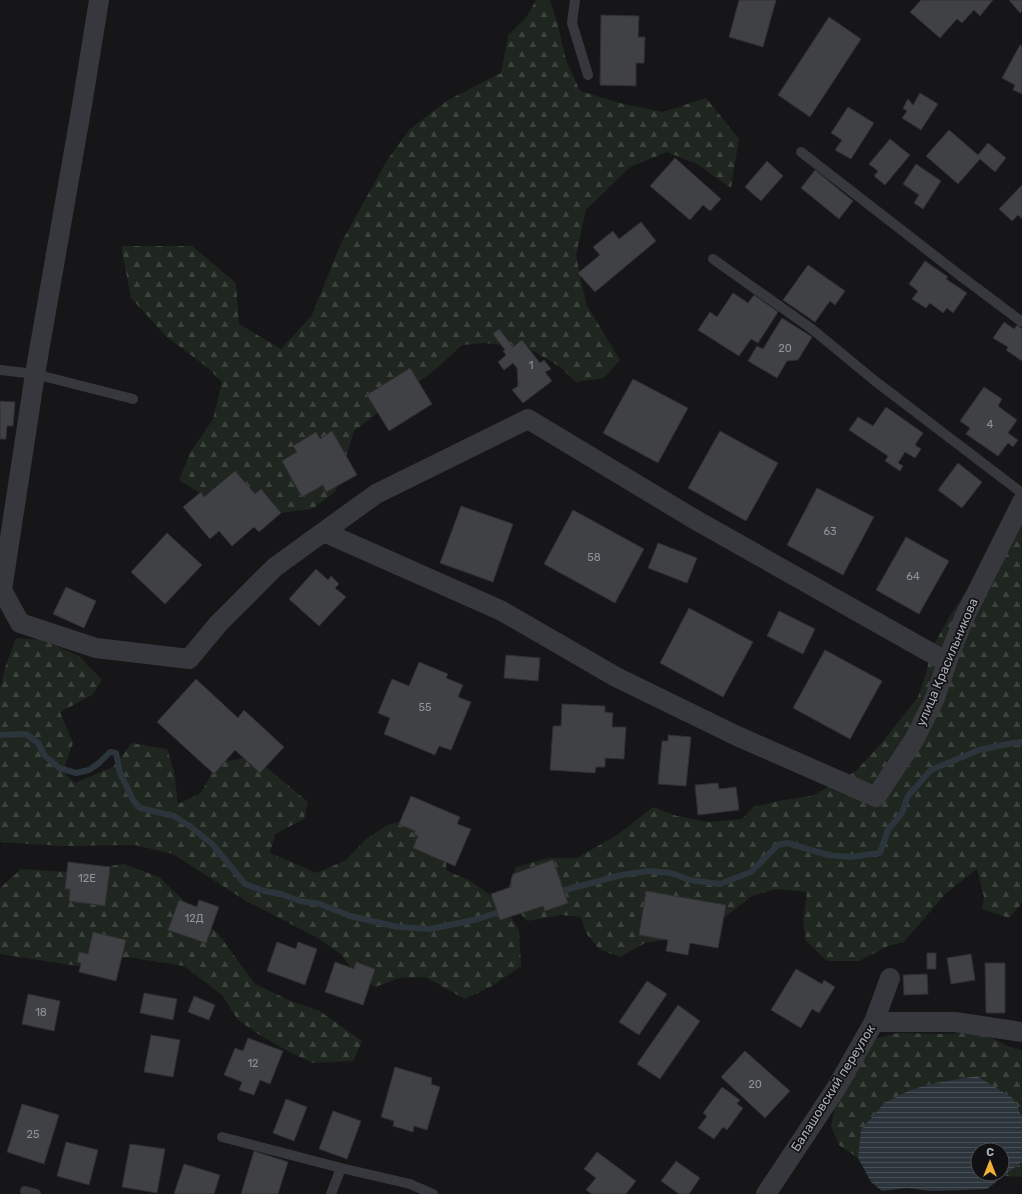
<svg xmlns="http://www.w3.org/2000/svg" width="1022" height="1194" viewBox="0 0 1022 1194" font-family="Rubik,sans-serif">
<defs>
<pattern id="forest-firs" width="22" height="20" patternUnits="userSpaceOnUse"><rect width="22" height="20" fill="#1e261f"/><path d="M5 1l3.5 6h-7zM16 11l3.5 6h-7z" fill="#3c433d"/></pattern>
<pattern id="water-rules" width="6" height="5" patternUnits="userSpaceOnUse"><rect width="6" height="5" fill="#2c353c"/><path d="M0 2.5h6" fill="none" stroke="#485056"/></pattern>
</defs>
<rect width="100%" height="100%" fill="#161618"/>
<path fill="url(#forest-firs)" d="M536,0H550L557,22L566,60L580,91L620,103L662,112L706,98L739,139L731,188L697,164L667,152L630,167L586,210L576,255L586,304L620,360L604,378L576,382L559,366L526,347L484,343L462,345L435,370L398,397L354,431L335,492L312,509L258,516L227,510L179,480L190,453L213,419L222,382L207,367L167,337L131,298L121,246H192L236,283L239,324L281,349L312,315L341,243L386,162L409,130L448,100L501,73L508,35L526,18Z
M1022,517V903L1009,918L982,909L984,897L977,869L946,893L904,942L888,946L859,961H827L806,941L803,922L807,892L776,889L752,896L703,934L645,943L620,957L599,949L586,933L581,917L561,915L527,921L506,896L516,867L549,858H577L617,835L653,807L677,816L709,822L742,819L753,807L784,800L812,796L856,771L884,740L918,697L926,673L932,648L951,614L1002,540Z
M16,638L42,640L79,656L102,680L92,695L60,712L73,743L63,772L75,783L113,767L132,743L167,749L174,771L178,804L201,793L217,763L253,756L308,802L304,819L275,834L270,853L317,873L346,860L365,840L387,825L415,819L442,833L447,871L469,880L503,904L519,930L521,966L492,986L465,999L425,977L399,978L375,987L355,975L342,955L316,937L246,901L173,854L135,845L63,846L0,842V689L6,665Z
M124,864L159,877L219,935L255,984L293,1002L318,1010L362,1041L353,1061L312,1063L282,1048L260,1035L238,1020L222,995L184,966L127,957L99,965L77,966L0,954V888L21,869L67,872Z
M898,1033L944,1034L965,1033L990,1037L1007,1046L1022,1050V1117L1014,1099L935,1083L910,1090L884,1103L861,1130L858,1158L839,1145L831,1126L835,1108L870,1040Z
M1022,1162V1177L1005,1176Z"/>
<path fill="url(#water-rules)" fill-rule="evenodd" d="M977,1076L1014,1099L1022,1117V1162L987,1189L966,1190L930,1191L907,1188L882,1191L871,1182L858,1158L861,1130L884,1103L910,1090L935,1083ZM978,1150H1002V1174H978Z"/>
<g fill="none" stroke-linecap="round" stroke-linejoin="round">
<path stroke="#2c353c" stroke-width="6" d="M0,735L26,734L38,743L45,756L59,768L76,773L89,770L99,763L110,752L116,753L120,773L133,800L140,808L174,816L191,827L212,844L245,884L264,891L281,894L300,901L320,904L350,916L398,927L430,929L478,919L505,910
M557,892L622,875L648,871L671,873L690,880L720,884L751,872L778,845L787,843L828,855L850,857L880,853L888,830L902,813L908,796L931,770L979,750L1008,744L1022,742"/>
</g>
<path fill="#404145" stroke="#303034" d="M739,0H776L763,47L729,37Z
M921,0H993L980,16L974,10L962,23L957,19L940,38L910,12Z
M1009,0H1022V11L1020,13Z
M601,15L639,16L638,37H645L644,63H636V86L600,85Z
M829,17L861,39L810,117L778,95Z
M1020,45L1022,46V94L1013,90L1015,85L1002,78Z
M920,93L938,104L921,130L902,118L907,111L903,108L908,99L913,105Z
M848,107L874,123L851,159L835,150L842,140L831,133Z
M949,130L978,155L988,143L1006,158L995,172L980,159L958,184L926,156Z
M890,139L910,155L885,185L874,176L878,171L869,164Z
M675,158L721,199L710,211L703,205L690,220L650,186Z
M767,161L783,176L761,201L745,187Z
M916,164L941,181L923,209L914,203L919,195L903,184Z
M815,170L853,201L839,219L801,188Z
M1022,185V219L1018,215L1012,221L999,209Z
M641,222L656,241L595,292L578,273L600,255L593,247L613,231L619,239Z
M925,261L948,277L946,279L967,293L953,313L947,308L943,313L930,303L926,308L912,299L918,291L909,284Z
M808,265L845,291L835,305L830,301L815,322L783,300Z
M733,293L748,303L754,295L778,312L758,343L751,339L739,356L698,330L710,312L717,317Z
M782,318L812,337L798,360L787,361L777,378L748,361L757,346L763,349Z
M1004,322L1014,329L1017,325L1022,329V361L1006,350L1008,347L993,338Z
M499,329L513,347L522,340L540,363L544,360L551,369L545,372L552,381L523,403L512,390L518,386L517,368L513,363L504,370L498,362L506,355L503,351L505,350L493,334Z
M410,368L432,404L389,431L367,395Z
M633,379L688,408L658,463L603,433Z
M984,387L1002,399L998,406L1017,420L1008,433L1018,440L1013,447L1008,443L998,456L966,434L970,428L960,421Z
M0,401L15,402L13,426H7L6,439H0Z
M886,407L923,433L915,445L921,449L915,458L905,452L898,463L903,466L900,471L885,461L888,456L849,430L858,417L873,426Z
M332,431L357,475L326,492L323,485L302,497L282,461L297,452L293,446L316,432L320,439Z
M720,431L778,463L746,521L688,488Z
M958,463L982,482L962,508L938,490Z
M235,471L255,494L261,489L281,513L259,532L254,527L232,546L219,531L210,539L183,507L201,492L204,497Z
M817,488L874,517L843,575L787,545Z
M461,506L513,524L493,582L440,563Z
M573,510L644,549L615,603L544,564Z
M167,533L202,565L165,604L131,572Z
M906,537L949,561L919,614L876,590Z
M658,543L697,558L687,583L648,568Z
M316,569L328,580L331,576L339,584L335,588L346,597L319,626L289,599Z
M66,587L96,601L84,628L53,614Z
M689,608L753,642L723,697L660,663Z
M779,611L815,629L803,654L767,636Z
M825,650L882,681L850,739L793,708Z
M506,655L540,658L538,681L504,678Z
M419,662L448,674L446,678L463,685L458,697L471,702L451,750L439,746L435,755L384,734L390,718L378,713L392,679L409,686Z
M196,679L238,718L244,710L284,747L260,773L235,750L214,774L157,722Z
M562,704L605,706V712L613,713L612,727H626L624,759L605,758V767H596L595,773L550,770L553,726H561Z
M668,735L691,737L686,786L658,784L662,741H668Z
M718,783L719,789L736,787L739,810L698,815L695,785Z
M411,796L460,817L457,824L471,829L455,866L413,848L418,836L414,835L415,831L399,824Z
M553,860L568,903L545,911L543,906L500,920L491,894L511,887V880L513,874Z
M68,862L110,867L105,906L69,901L70,889H65Z
M646,891L726,905L718,948L690,943L688,955L666,951L668,940L639,935Z
M179,900L197,907L199,900L219,907L206,943L168,930Z
M93,932L126,940L116,981L79,972L81,963L77,962L79,952L88,954Z
M277,942L296,949L298,942L317,949L305,985L267,971Z
M927,953H936V969H927Z
M971,954L975,980L951,984L947,958Z
M335,962L354,969L356,962L375,969L363,1005L325,992Z
M985,963H1005V1013H986Z
M796,969L822,984L824,980L835,987L819,1013L812,1009L801,1028L771,1010Z
M927,974L928,994L904,995L903,975Z
M647,981L667,994L639,1035L619,1022Z
M144,993L177,999L173,1020L140,1013Z
M28,994L60,1001L54,1031L22,1024Z
M194,996L215,1005L209,1020L188,1012Z
M678,1005L700,1021L660,1079L637,1064Z
M151,1035L180,1040L173,1077L144,1072Z
M248,1038L283,1051L270,1084L260,1080L254,1095L239,1090L242,1082L224,1075L235,1048L243,1051Z
M745,1051L790,1091L765,1118L721,1077Z
M395,1067L432,1078L431,1084L440,1087L427,1130L414,1126L413,1132L393,1126L394,1121L381,1117Z
M722,1087L740,1100L737,1104L743,1108L727,1130L723,1127L714,1139L698,1128L707,1116L703,1113Z
M286,1099L307,1107L294,1141L273,1133Z
M22,1104L59,1115L44,1164L7,1152Z
M333,1111L361,1121L347,1159L319,1149Z
M66,1142L98,1150L89,1185L57,1176Z
M130,1144L165,1149L157,1193L122,1187Z
M254,1151L288,1162L278,1194H241Z
M597,1152L636,1181L626,1194H592L586,1190L596,1178L584,1169Z
M676,1161L700,1178L689,1194H679L661,1181Z
M184,1164L220,1175L214,1194H174Z"/>
<g fill="none" stroke-linecap="round" stroke-linejoin="round">
<path stroke="#37383d" stroke-width="10" d="M575,0L572,23L588,75
M801,152L962,277L1022,322
M713,259L812,329L875,381L1022,493
M0,370L35,374L133,399
M222,1137L341,1168L410,1184L433,1194
M25,1191L36,1194
M331,1194L341,1168"/>
<path stroke="#37383d" stroke-width="20" d="M99,0L82,105L35,374L2,590L20,623L96,648L189,659L219,623L275,567L376,494L528,419L694,519L947,662
M324,532L502,611L616,677L737,736L876,797L914,740L935,698L947,662L964,618L1022,502
M874,1022H955L1022,1032
M766,1194L837,1087L874,1022L890,978"/>
</g>
<g text-anchor="middle" dominant-baseline="central" stroke-width="3.5" stroke-linejoin="round" paint-order="stroke">
<g font-size="11" fill="#8e929b">
<text x="785" y="348">20</text>
<text x="531" y="365">1</text>
<text x="990" y="424">4</text>
<text x="830" y="531">63</text>
<text x="594" y="557">58</text>
<text x="913" y="576">64</text>
<text x="425" y="707">55</text>
<text x="87" y="878">12Е</text>
<text x="194" y="918">12Д</text>
<text x="41" y="1012">18</text>
<text x="253" y="1063">12</text>
<text x="755" y="1084">20</text>
<text x="33" y="1134">25</text>
</g>
<g font-size="13" fill="#a8adb8" stroke="#111113">
<text transform="translate(947 662) rotate(-67)">улица Красильникова</text>
<text transform="translate(833 1088) rotate(-58)">Балашовский переулок</text>
</g>
</g>
<g transform="translate(990 1162)"><circle r="19" fill="#111113" stroke="#4d4f55"/>
<path d="M0-3L7 15L0 10L-7 15Z" fill="#f2b134"/>
<text y="-6" font-size="11" font-weight="bold" text-anchor="middle" fill="#a8adb8">С</text>
</g>
</svg>
